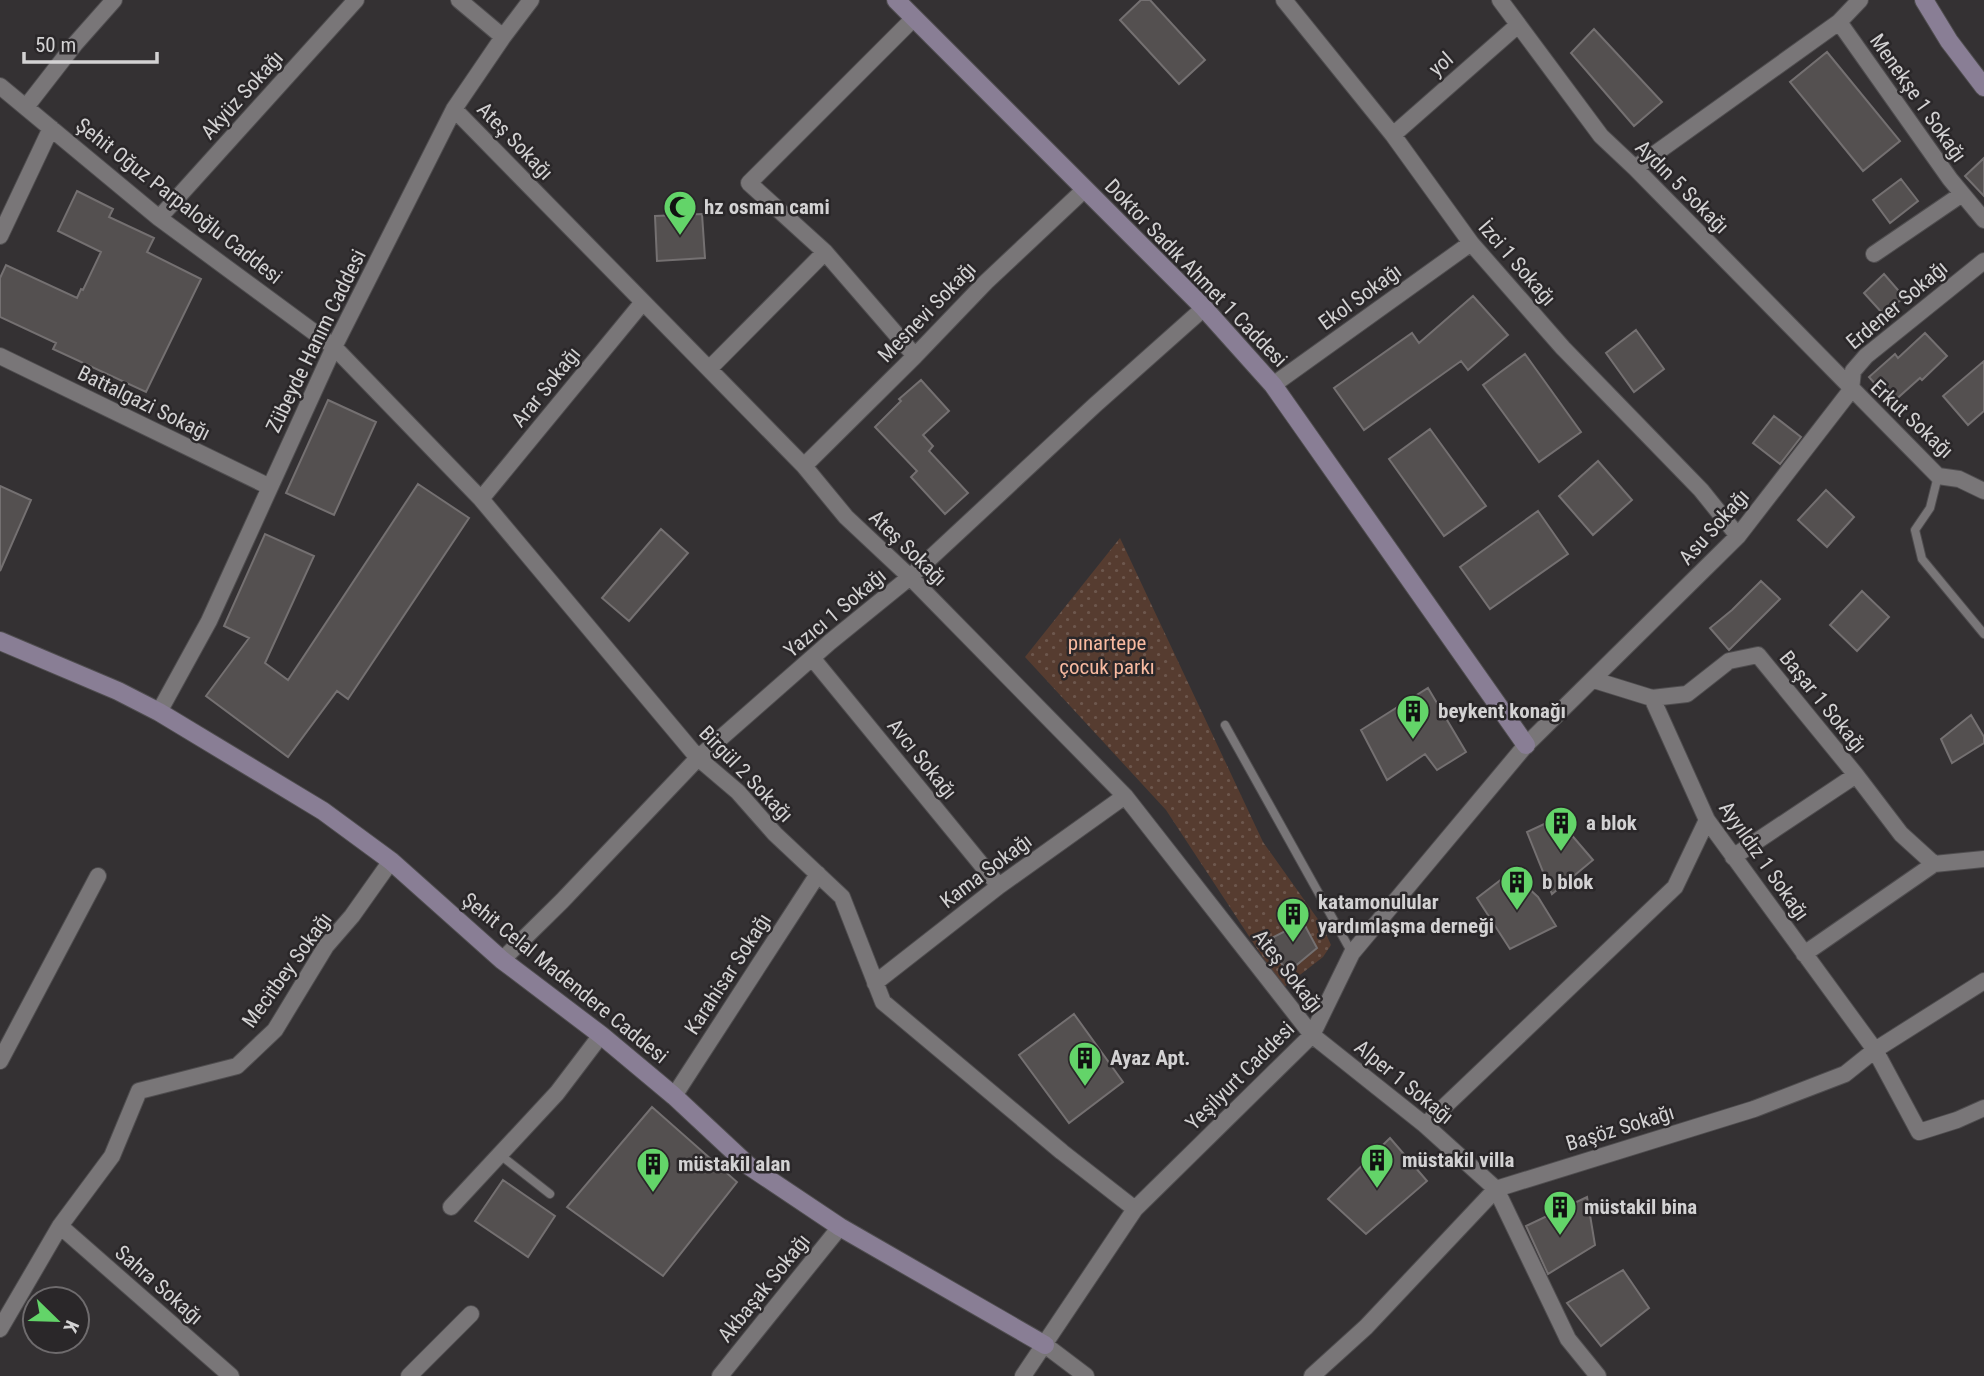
<svg xmlns="http://www.w3.org/2000/svg" width="1984" height="1376" viewBox="0 0 1984 1376" font-family="'Roboto Condensed',sans-serif">
<defs>
<pattern id="park-dots" width="8" height="8" patternUnits="userSpaceOnUse" patternTransform="scale(1.75)"><rect width="8" height="8" fill="#563c30"/><path d="M2 2h.1M6 6h.1" fill="none" stroke="#6d574d" stroke-width="1.8" stroke-linecap="round"/></pattern>
</defs>
<rect width="100%" height="100%" fill="#343133"/>
<path fill="url(#park-dots)" d="M1120,538L1263,842L1322,925L1331,945L1323,957L1283,988L1166,810L1025,657Z"/>
<path fill="#545050" stroke="#747071" stroke-width="2" d="M1141,0H1150L1205,60L1179,84L1120,20Z
M1594,29L1662,102L1634,126L1571,53Z
M1827,52L1900,141L1863,171L1790,82Z
M1984,158V196L1965,176Z
M1901,179L1918,201L1890,223L1873,200Z
M77,191L113,209L109,217L154,238L147,252L201,279L146,392L53,349L56,343L0,317V278L6,265L77,298L81,289L83,290L101,252L58,231Z
M702,214L705,258L657,261L655,216Z
M1884,274L1904,297L1884,315L1864,293Z
M1473,296L1508,335L1468,370L1461,361L1364,430L1334,388L1412,333L1419,343Z
M1636,330L1664,369L1634,392L1606,353Z
M1925,333L1947,356L1922,380L1920,378L1892,403L1869,377L1895,354L1898,358Z
M1525,354L1581,432L1539,462L1483,385Z
M1984,361V411L1968,425L1943,396Z
M921,380L949,411L923,435L933,446L929,451L968,493L945,514L911,477L917,471L875,427L901,401L899,399Z
M328,400L376,422L334,515L286,493Z
M1774,416L1801,437L1780,464L1753,443Z
M1430,429L1486,506L1444,536L1389,459Z
M1598,461L1632,500L1593,535L1559,496Z
M418,484L469,518L348,699L337,691L288,757L206,696L249,638L224,626L265,534L314,556L265,663L288,680Z
M0,486L31,500L0,571Z
M1826,490L1854,517L1827,547L1798,520Z
M1538,511L1568,554L1490,609L1460,567Z
M661,529L688,553L629,621L602,598Z
M1761,581L1780,599L1729,650L1710,628L1732,610Z
M1862,591L1889,617L1857,651L1830,625Z
M1428,688L1466,752L1437,770L1425,754L1387,780L1361,730Z
M1971,715L1984,737V743L1952,763L1941,739Z
M1557,818L1593,860L1552,894L1527,832Z
M1511,872L1538,897L1556,926L1510,949L1477,898Z
M1303,922L1317,948L1287,973L1268,940Z
M1074,1014L1123,1082L1069,1123L1019,1055Z
M652,1107L737,1182L663,1276L567,1207Z
M1390,1138L1427,1181L1366,1234L1328,1199Z
M503,1180L555,1216L528,1257L475,1221Z
M1587,1197L1595,1245L1548,1274L1526,1226Z
M1623,1270L1649,1308L1601,1346L1567,1303Z"/>
<g fill="none" stroke-linecap="round" stroke-linejoin="round">
<defs>
<path id="lane" d="M1938,476L1930,508L1915,530L1922,559L1984,634
M1225,725L1352,953
M499,1154L550,1194"/>
<path id="street" d="M459,0L503,37
M1284,0L1393,135L1471,243L1563,348L1701,490L1738,536
M1500,0L1601,136L1635,168L1938,476L1959,479L1984,491
M1860,0L1839,22L1950,179L1984,220
M914,18L749,183L825,252L915,356
M0,86L159,218L334,347L481,499L698,758L738,792L775,834L842,897L883,1002L1062,1152L1135,1209
M26,107L75,44L114,0
M454,109L804,466L846,517L910,577L1125,796L1312,1035L1425,1125L1496,1189L1568,1339L1598,1376
M1393,135L1518,25
M1635,168L1839,22
M159,218L356,0
M0,236L51,128
M1874,254L1962,194
M0,356L270,487
M709,369L825,252
M1273,385L1471,243
M1851,390L1853,371L1866,356L1984,261
M804,466L915,356L986,282L1084,190
M481,499L643,302
M813,659L999,886
M1594,680L1652,698L1707,820L1875,1050L1919,1132L1957,1120L1984,1108
M1652,698L1687,694L1729,661L1758,655L1856,775L1901,834L1934,864
M159,712L209,621L334,347L454,109L503,37L531,0
M1733,857L1856,775
M1804,954L1934,864L1984,859
M502,960L562,901L698,758L830,642L910,577L1095,405L1204,308
M875,983L999,886L1125,796
M0,1061L98,876
M674,1096L818,874
M1425,1125L1675,887L1707,820
M451,1207L557,1093L601,1035
M60,1226L231,1376
M0,1329L60,1226L112,1156L139,1091L237,1066L275,1030L326,946L352,916L391,861
M1045,1345L1086,1376
M409,1376L471,1314
M720,1376L840,1227
M1023,1376L1135,1209L1312,1035L1352,953L1526,745L1738,536L1851,390
M1312,1376L1366,1327L1496,1189L1754,1109L1845,1074L1875,1050L1984,981"/>
<path id="secondary" d="M896,0L1204,308L1273,385L1526,745
M1924,0L1949,41L1984,87
M0,641L118,691L159,712L323,811L391,861L502,960L601,1035L674,1096L749,1166L840,1227L1045,1345"/>
</defs>
<use href="#lane" stroke="#4f4d4f" stroke-width="10"/>
<use href="#street" stroke="#4f4d4f" stroke-width="18"/>
<use href="#secondary" stroke="#4f4d4f" stroke-width="20"/>
<use href="#lane" stroke="#797678" stroke-width="8"/>
<use href="#street" stroke="#797678" stroke-width="16"/>
<use href="#secondary" stroke="#897e95" stroke-width="18"/>
</g>
<defs>
<symbol id="mosque-pin" viewBox="-11 -11 22 30"><path d="M0 17L-7.5 6A9.5 9.5 0 1 1 7.5 6Z" fill="#63d469" stroke="#2a2729"/><path d="M3.5-4.9A6 6 0 1 0 3.5 4.9A5 5 0 1 1 3.5-4.9Z" fill="#111"/></symbol>
<symbol id="building-pin" viewBox="-11 -11 22 30"><path d="M0 17L-7.5 6A9.5 9.5 0 1 1 7.5 6Z" fill="#63d469" stroke="#2a2729"/><path d="M-4-6H4V6H1V3H-1V6H-4ZM-2.5-4.3h1.7v1.8h-1.7ZM.8-4.3h1.7v1.8H.8ZM-2.5-1h1.7V.8h-1.7ZM.8-1h1.7V.8H.8Z" fill="#111"/></symbol>
</defs>
<g fill-rule="evenodd">
<use href="#mosque-pin" x="661" y="188" width="38" height="52"/>
<use href="#building-pin" x="1394" y="692" width="38" height="52"/>
<use href="#building-pin" x="1542" y="804" width="38" height="52"/>
<use href="#building-pin" x="1498" y="863" width="38" height="52"/>
<use href="#building-pin" x="1274" y="895" width="38" height="52"/>
<use href="#building-pin" x="1066" y="1039" width="38" height="52"/>
<use href="#building-pin" x="1358" y="1141" width="38" height="52"/>
<use href="#building-pin" x="634" y="1145" width="38" height="52"/>
<use href="#building-pin" x="1541" y="1188" width="38" height="52"/>
</g>
<g text-anchor="middle" dominant-baseline="central" stroke-width="5" stroke-linejoin="round" paint-order="stroke">
<g font-size="21" fill="#d3d2d3" stroke="#2a2729">
<text transform="translate(1441 64) rotate(-41)">yol</text>
<text transform="translate(242 95) rotate(-48)">Akyüz Sokağı</text>
<text transform="translate(1918 98) rotate(55)">Menekşe 1 Sokağı</text>
<text transform="translate(515 141) rotate(46)">Ateş Sokağı</text>
<text transform="translate(1682 187) rotate(45)">Aydın 5 Sokağı</text>
<text transform="translate(179 201) rotate(38)">Şehit Oğuz Parpaloğlu Caddesi</text>
<text transform="translate(1517 263) rotate(49)">İzci 1 Sokağı</text>
<text transform="translate(1196 273) rotate(46)">Doktor Sadık Ahmet 1 Caddesi</text>
<text transform="translate(1360 297) rotate(-36)">Ekol Sokağı</text>
<text transform="translate(1897 305) rotate(-40)">Erdener Sokağı</text>
<text transform="translate(927 312) rotate(-46)">Mesnevi Sokağı</text>
<text transform="translate(316 341) rotate(-64)">Zübeyde Hanım Caddesi</text>
<text transform="translate(546 387) rotate(-51)">Arar Sokağı</text>
<text transform="translate(144 403) rotate(26)">Battalgazi Sokağı</text>
<text transform="translate(1912 419) rotate(43)">Erkut Sokağı</text>
<text transform="translate(1714 527) rotate(-48)">Asu Sokağı</text>
<text transform="translate(908 548) rotate(44)">Ateş Sokağı</text>
<text transform="translate(835 613) rotate(-40)">Yazıcı 1 Sokağı</text>
<text transform="translate(1823 702) rotate(51)">Başar 1 Sokağı</text>
<text transform="translate(922 759) rotate(51)">Avcı Sokağı</text>
<text transform="translate(746 774) rotate(46)">Birgül 2 Sokağı</text>
<text transform="translate(1764 861) rotate(55)">Ayyıldız 1 Sokağı</text>
<text transform="translate(986 871) rotate(-37)">Kama Sokağı</text>
<text transform="translate(287 970) rotate(-54)">Mecitbey Sokağı</text>
<text transform="translate(1288 971) rotate(52)">Ateş Sokağı</text>
<text transform="translate(728 974) rotate(-57)">Karahisar Sokağı</text>
<text transform="translate(565 978) rotate(39)">Şehit Celal Madendere Caddesi</text>
<text transform="translate(1240 1076) rotate(-45)">Yeşilyurt Caddesi</text>
<text transform="translate(1404 1082) rotate(39)">Alper 1 Sokağı</text>
<text transform="translate(1620 1128) rotate(-17)">Başöz Sokağı</text>
<text transform="translate(159 1285) rotate(41)">Sahra Sokağı</text>
<text transform="translate(764 1288) rotate(-51)">Akbaşak Sokağı</text>
</g>
<g font-size="21" font-weight="bold" fill="#d3d2d3" stroke="#2a2729" text-anchor="start">
<text x="704" y="207">hz osman cami</text>
<text x="1438" y="711">beykent konağı</text>
<text x="1586" y="823">a blok</text>
<text x="1542" y="882">b blok</text>
<text x="1318" y="902">katamonulular<tspan x="1318" dy="24">yardımlaşma derneği</tspan></text>
<text x="1110" y="1058">Ayaz Apt.</text>
<text x="1402" y="1160">müstakil villa</text>
<text x="678" y="1164">müstakil alan</text>
<text x="1584" y="1207">müstakil bina</text>
</g>
<g font-size="21" fill="#f8baa0" stroke="#2a2729">
<text x="1107" y="643">pınartepe<tspan x="1107" dy="24">çocuk parkı</tspan></text>
</g>
</g>
<g transform="translate(56 1320) rotate(113)"><circle r="33" fill="#2a2729" stroke="#6e6b6d" stroke-width="2"/>
<path d="M0-5L12 26L0 18L-12 26Z" fill="#63d469"/>
<text y="-10" font-size="19" font-weight="bold" text-anchor="middle" fill="#d3d2d3">K</text>
</g>
<path d="M24 52v10h133v-10" fill="none" stroke="#d3d2d3" stroke-width="3.5"/>
<text x="35" y="52" font-size="21" fill="#d3d2d3" stroke="#2a2729" stroke-width="5" paint-order="stroke">50 m</text>
</svg>
